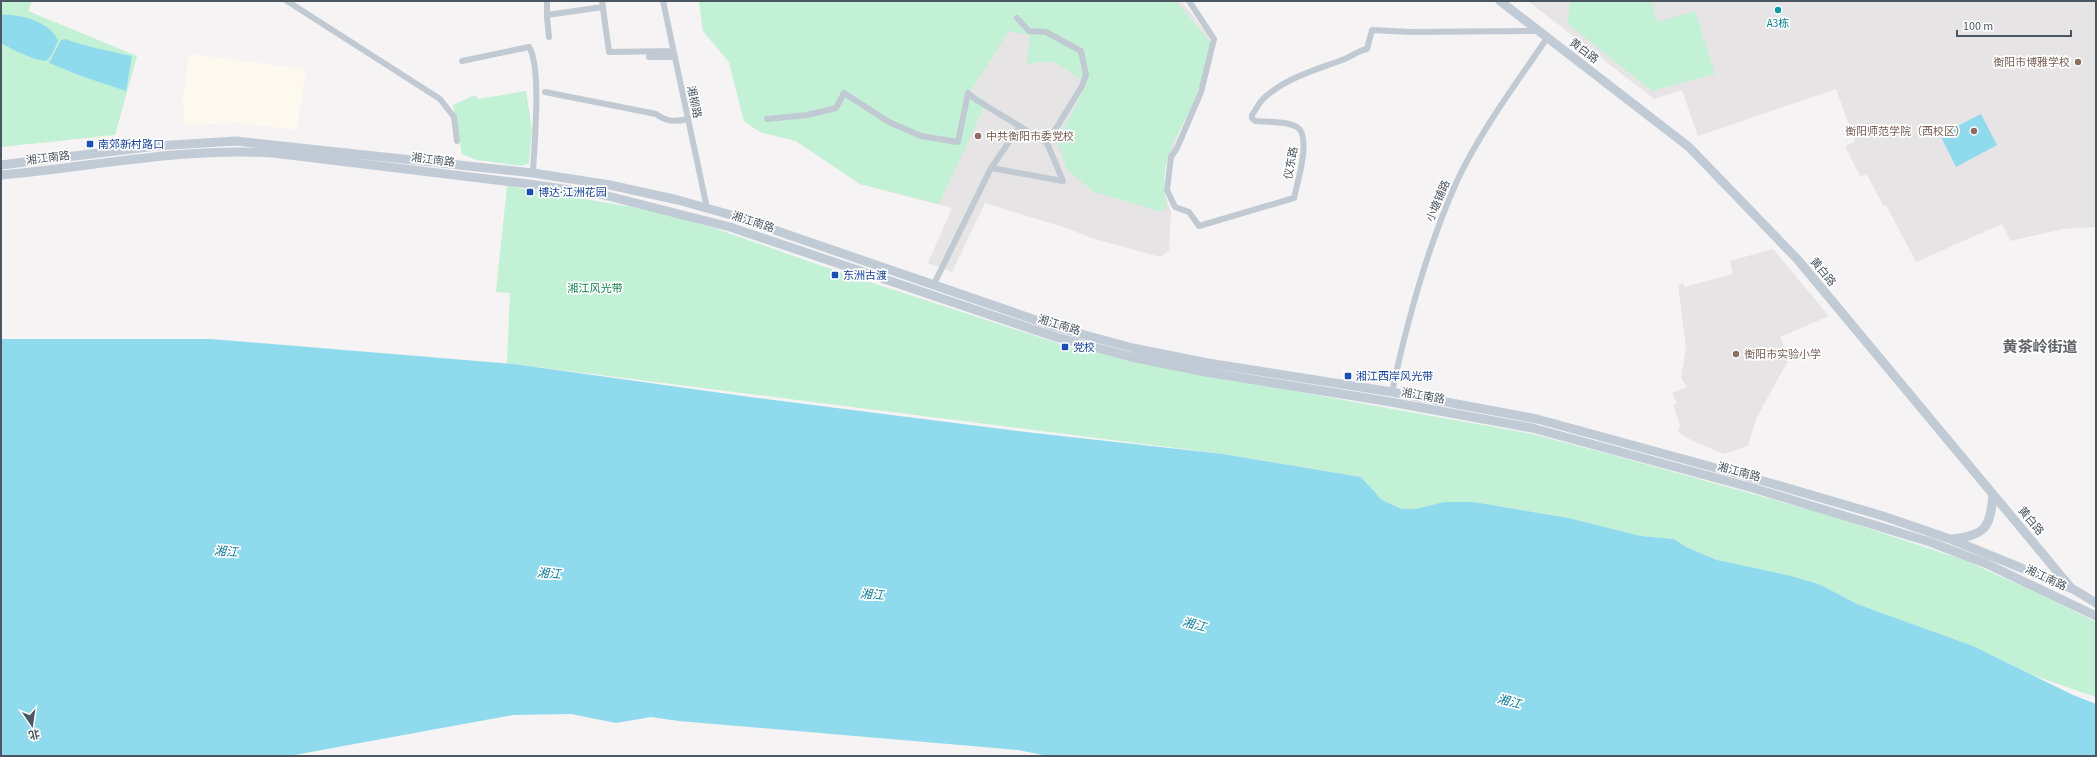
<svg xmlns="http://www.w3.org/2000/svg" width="2097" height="757" viewBox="0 0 2097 757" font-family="'Source Sans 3','Noto Sans SC',sans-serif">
<rect width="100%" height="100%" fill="#f5f3f3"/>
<path fill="#fdf9ef" d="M189,54L306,69L297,130L237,123L184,125L183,99Z"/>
<path fill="#e6e4e5" d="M699,1H1181L1207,33L1211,43L1174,147L1166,160L1163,188L1171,212L1169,251L1160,257L1091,238L1069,229L985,203L952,272L928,263L952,208L860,184L796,141L760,132L744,121L729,62L703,31Z
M1528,1H2096V227L2063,229L2010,241L2002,224L1916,262L1887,207L1883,205L1867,175L1860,176L1845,147L1855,141L1836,89L1698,136L1682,90L1654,99Z
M1773,249L1829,316L1780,337L1789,359L1756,419L1748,446L1724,454L1691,440L1678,432L1680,425L1673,405L1677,404L1672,393L1687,387L1681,378L1686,348L1678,285L1683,283L1684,287L1733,274L1730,261Z"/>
<path fill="#c3f1d5" d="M1,1H32L28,11L137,56L115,135L1,147Z
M699,1H1176L1211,43C1207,59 1203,77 1197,93C1181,138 1156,154 1167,208L1159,211L1094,192L1067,170L1056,139L1070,117L1087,83L1052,61L1027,64L1030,35L1009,31L970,92L987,101L939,204L860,184L796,141L760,132L744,121L729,62L703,31Z
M1571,1H1651L1657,22L1695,11L1715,74L1652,91L1567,23Z
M526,91L532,130L529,163L522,166L477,160L462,154L453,105L475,95L478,99Z
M507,186L656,211L714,228L845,274L1073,348L1359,403L1528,433L1605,453L1818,512L1964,560L2044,596L2096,622V697L2032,675L1972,646L1857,604L1821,585L1717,560L1686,547L1674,539L1641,536L1569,518L1474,502H1444L1415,509H1402L1382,500L1361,477L1223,454L507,363L510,293L496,292Z"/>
<path fill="#90daee" d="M1,15C18,13 52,22 58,41C55,47 53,55 47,60C40,64 8,47 1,43Z
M65,39C87,47 109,51 132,56L126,91L84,77L49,63L61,40Z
M1981,114L1997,145L1956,167L1940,135Z
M1,339H211L514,364L750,397L1026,432L1223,454L1361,477L1382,500L1402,509H1415L1444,502H1474L1569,518L1641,536L1674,539L1686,547L1717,560L1791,576L1821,585L1857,604L1973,646L2073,695L2096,704V756H1048L1018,750L679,721L651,717L616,723L571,714L513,715L289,756H1Z"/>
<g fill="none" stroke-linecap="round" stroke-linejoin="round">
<path stroke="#c1cad2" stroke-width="6" d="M287,1L440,99L454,117L457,141
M547,1V18L549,37
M602,1L609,52L673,51
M663,1L707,208
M1189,1L1214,39L1201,92L1177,148L1171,157L1167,190L1175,207L1189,212L1199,226L1294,198C1297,184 1312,136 1297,127C1287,121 1267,122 1255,121L1252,118V115C1256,110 1259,102 1264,98C1286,78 1315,70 1342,60C1351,57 1357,51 1367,49L1372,30L1411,32L1538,31
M547,15L603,7
M649,57H675
M462,61L529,47C542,67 534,146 533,173
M545,92L656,114C667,122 675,122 688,119
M968,93L975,99L1047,143L1082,86L1086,75L1081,51L1046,32L1029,31L1017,18
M767,119L807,115L836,108L844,93L889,122L921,136L958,142L968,93
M991,168L1063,181L1047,143
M933,286L991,168L1020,126
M1392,392C1407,321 1427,248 1457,181C1481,130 1516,84 1547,38"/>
<path stroke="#c1cbd6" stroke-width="9" d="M1500,1L1689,147L1798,260L2071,588
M1,165L156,146L236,141L533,173L610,185L678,200L731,215L1059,328L1133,348L1208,363L1392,392L1537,419L1760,480L1883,516L1950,539L2073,589L2096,603
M1,175C92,167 181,147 273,153L529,184L604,195L730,227L1056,337L1131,357L1206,372L1385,401L1532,428L1753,488L1930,542L1987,564L2096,616
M1952,539C1986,535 1990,528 1993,495"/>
</g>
<circle fill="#0f9aa8" stroke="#fff" stroke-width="1.5" cx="1778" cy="10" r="4"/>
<g fill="#8d6e63" stroke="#fff" stroke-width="1.5">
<circle cx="2078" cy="62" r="4"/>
<circle cx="1974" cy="131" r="4"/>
<circle cx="978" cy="136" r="4"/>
<circle cx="1736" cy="354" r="4"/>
</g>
<g fill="#1a4fb4" stroke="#fff" stroke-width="1.5">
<rect x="86" y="140" width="8" height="8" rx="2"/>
<rect x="526" y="188" width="8" height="8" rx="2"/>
<rect x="831" y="271" width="8" height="8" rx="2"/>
<rect x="1061" y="343" width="8" height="8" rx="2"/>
<rect x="1344" y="372" width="8" height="8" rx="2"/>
</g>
<g text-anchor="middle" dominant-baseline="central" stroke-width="3.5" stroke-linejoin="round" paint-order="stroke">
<g font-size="11" fill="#0d838f" stroke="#fff">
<text x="1778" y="23">A3栋</text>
</g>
<g font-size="11" fill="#4a5661" stroke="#fff">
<text transform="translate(1584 51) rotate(37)">黄白路</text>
<text transform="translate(694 102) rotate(78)">湘柳路</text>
<text transform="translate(48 158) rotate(-7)">湘江南路</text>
<text transform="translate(433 160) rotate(7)">湘江南路</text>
<text transform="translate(1291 163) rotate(-80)">仪东路</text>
<text transform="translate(1438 201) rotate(-67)">小塘铺路</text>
<text transform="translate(753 222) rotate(18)">湘江南路</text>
<text transform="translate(1823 272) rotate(50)">黄白路</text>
<text transform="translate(1059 325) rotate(17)">湘江南路</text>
<text transform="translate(1423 396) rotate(10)">湘江南路</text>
<text transform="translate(1739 472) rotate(15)">湘江南路</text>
<text transform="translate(2031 521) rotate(50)">黄白路</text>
<text transform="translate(2046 578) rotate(25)">湘江南路</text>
</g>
<g font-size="11" fill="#785e54" stroke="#fff" text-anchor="end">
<text x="2070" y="62">衡阳市博雅学校</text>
<text x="1966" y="131">衡阳师范学院（西校区）</text>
<text x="986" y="136" text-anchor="start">中共衡阳市委党校</text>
<text x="1744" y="354" text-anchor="start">衡阳市实验小学</text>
</g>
<g font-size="11" fill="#164399" stroke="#fff" text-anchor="start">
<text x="98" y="144">南郊新村路口</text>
<text x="538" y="192">博达·江洲花园</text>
<text x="843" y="275">东洲古渡</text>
<text x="1073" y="347">党校</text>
<text x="1356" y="376">湘江西岸风光带</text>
</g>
<g font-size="11" fill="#17864f" stroke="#fff">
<text x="595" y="288">湘江风光带</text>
</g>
<g font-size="12" font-style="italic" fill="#0c7c9b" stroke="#fff">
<text transform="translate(226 552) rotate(4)">湘江</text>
<text transform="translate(549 574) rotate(4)">湘江</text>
<text transform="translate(872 595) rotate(4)">湘江</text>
<text transform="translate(1194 625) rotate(14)">湘江</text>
<text transform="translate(1509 702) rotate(14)">湘江</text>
</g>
<g font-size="15" font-weight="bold" fill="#5f6368" stroke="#fff">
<text x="2040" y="347">黄茶岭街道</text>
</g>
</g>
<rect width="2097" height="757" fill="none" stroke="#4a5661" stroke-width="4"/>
<g transform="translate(32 725) rotate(167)" stroke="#ffffff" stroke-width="3" paint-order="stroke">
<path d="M0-3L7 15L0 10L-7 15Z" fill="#4a5661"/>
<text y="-6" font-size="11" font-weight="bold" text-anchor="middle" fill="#4a5661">北</text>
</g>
<path d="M1957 30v6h114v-6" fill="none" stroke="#4a5661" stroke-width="2"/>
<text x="1963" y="30" font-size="12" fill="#4a5661" stroke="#ffffff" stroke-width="3" paint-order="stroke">100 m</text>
</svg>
